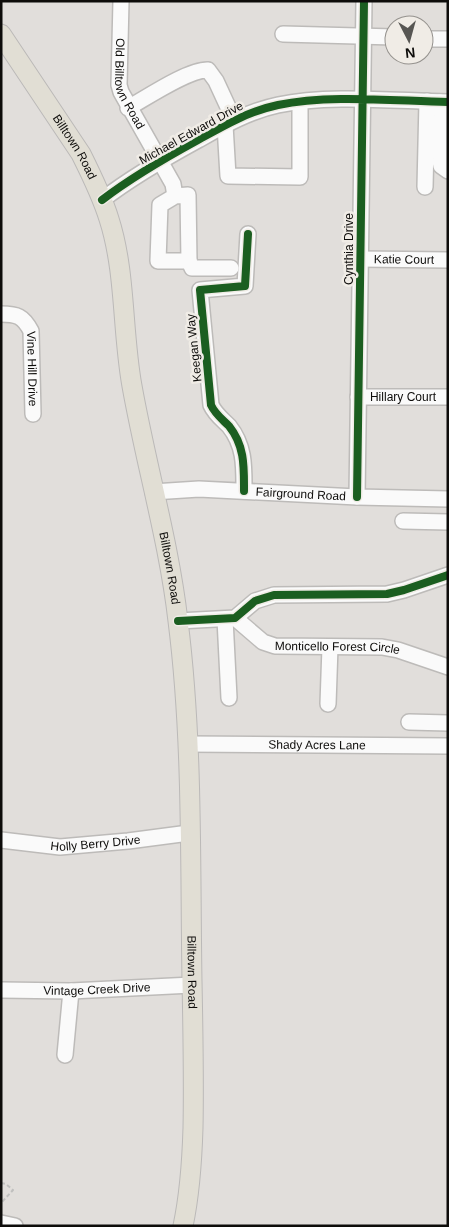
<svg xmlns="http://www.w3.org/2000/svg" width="449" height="1227" viewBox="0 0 449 1227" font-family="Helvetica,sans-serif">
<rect width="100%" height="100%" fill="#e1dedb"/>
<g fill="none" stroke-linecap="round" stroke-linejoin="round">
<defs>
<g id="minor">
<path id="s1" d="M121,1L119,85L121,92L173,184L175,196L160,205L158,261H189L188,195L175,196"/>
<path d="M283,34L394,37"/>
<path d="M424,39H448"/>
<path d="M440,102V161L441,166L448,171"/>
<path d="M128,108C146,98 189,69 208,70L216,81L234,120"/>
<path d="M225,125L228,176L300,177V102"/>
<path d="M425,187L427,101"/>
<path d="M102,200C132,177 165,158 198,140C223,126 249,111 278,105C329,94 395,101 448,102"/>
<path id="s2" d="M360,259L448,260"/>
<path d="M189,261L192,268H231"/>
<path id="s3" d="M1,314C17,314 23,316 31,331L33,414"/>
<path id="s4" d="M358,397H448"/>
<path d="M244,491C244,467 245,446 229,426C222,419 215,414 211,405L200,290L245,286L248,234"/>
<path id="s5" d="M153,492L199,489L357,497L448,499"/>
<path d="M357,497C359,332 361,167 364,1"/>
<path d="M403,521L448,522"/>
<path id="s6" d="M235,618L263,642L275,646L382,647L398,650L448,667"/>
<path d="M225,619L229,698"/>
<path d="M178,621L235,618L255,601L274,595L387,594L404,590L448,575"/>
<path d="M328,704L330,647"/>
<path d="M409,722L448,723"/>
<path id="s7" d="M187,744L448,746"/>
<path id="s8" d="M1,840L60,847L128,841L189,833"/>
<path id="s9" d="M1,990L71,991L192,985"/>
<path d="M65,1055L71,991"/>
<path d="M1,1223L15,1226"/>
</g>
<g id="major">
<path id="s10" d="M1,34L81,154C91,174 102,196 109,219C126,272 122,331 132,386C146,465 169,542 178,621C193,740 190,862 192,981C193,1030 194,1079 193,1128C192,1161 190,1193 183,1226"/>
</g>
</defs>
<use href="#minor" stroke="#bdbbb9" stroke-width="18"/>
<use href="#major" stroke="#bbb9b8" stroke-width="21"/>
<path stroke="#bfbfbe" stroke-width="2" stroke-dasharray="4 2.5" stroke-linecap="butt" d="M1,1183L6,1184L13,1190L1,1203"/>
<use href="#minor" stroke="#fafafa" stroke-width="15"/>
<use href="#major" stroke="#e1ded4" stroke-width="19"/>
<defs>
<path id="cycleway" d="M102,200C132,177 165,158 198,140C223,126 249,111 278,105C329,94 395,101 448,102
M244,491C244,467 245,446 229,426C222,419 215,414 211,405L200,290L245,286L248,234
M357,497C359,332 361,167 364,1
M178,621L235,618L255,601L274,595L387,594L404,590L448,575"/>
</defs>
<use href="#cycleway" stroke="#f0ece6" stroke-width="11"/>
<use href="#cycleway" stroke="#1b5e20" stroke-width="8"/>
</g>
<g text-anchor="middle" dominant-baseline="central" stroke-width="5" stroke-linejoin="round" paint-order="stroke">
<g font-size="12" fill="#0d0c0a" stroke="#f0ece6">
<text stroke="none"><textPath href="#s1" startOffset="85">Old Billtown Road</textPath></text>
<text transform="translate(191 133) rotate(-29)">Michael Edward Drive</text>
<text stroke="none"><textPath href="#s10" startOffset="135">Billtown Road</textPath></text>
<text transform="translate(349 249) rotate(-90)">Cynthia Drive</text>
<text stroke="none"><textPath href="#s2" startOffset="44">Katie Court</textPath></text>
<text transform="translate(194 348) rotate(-96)">Keegan Way</text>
<text stroke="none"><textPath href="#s3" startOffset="75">Vine Hill Drive</textPath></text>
<text stroke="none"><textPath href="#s4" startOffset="45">Hillary Court</textPath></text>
<text stroke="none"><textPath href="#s5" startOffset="148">Fairground Road</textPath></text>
<text stroke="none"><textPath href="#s10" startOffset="570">Billtown Road</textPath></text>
<text stroke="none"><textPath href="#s6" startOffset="112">Monticello Forest Circle</textPath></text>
<text stroke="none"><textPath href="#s7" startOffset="130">Shady Acres Lane</textPath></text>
<text stroke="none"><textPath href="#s8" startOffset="95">Holly Berry Drive</textPath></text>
<text stroke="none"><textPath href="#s10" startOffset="975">Billtown Road</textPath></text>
<text stroke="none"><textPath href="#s9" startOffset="96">Vintage Creek Drive</textPath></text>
</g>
</g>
<rect width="449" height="1227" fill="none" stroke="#0d0c0a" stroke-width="5"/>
<g transform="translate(409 40) rotate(174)"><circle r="24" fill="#f0ece6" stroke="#95928e"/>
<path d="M0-4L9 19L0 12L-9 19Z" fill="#575653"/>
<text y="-8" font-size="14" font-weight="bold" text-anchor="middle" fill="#0d0c0a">N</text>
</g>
</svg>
